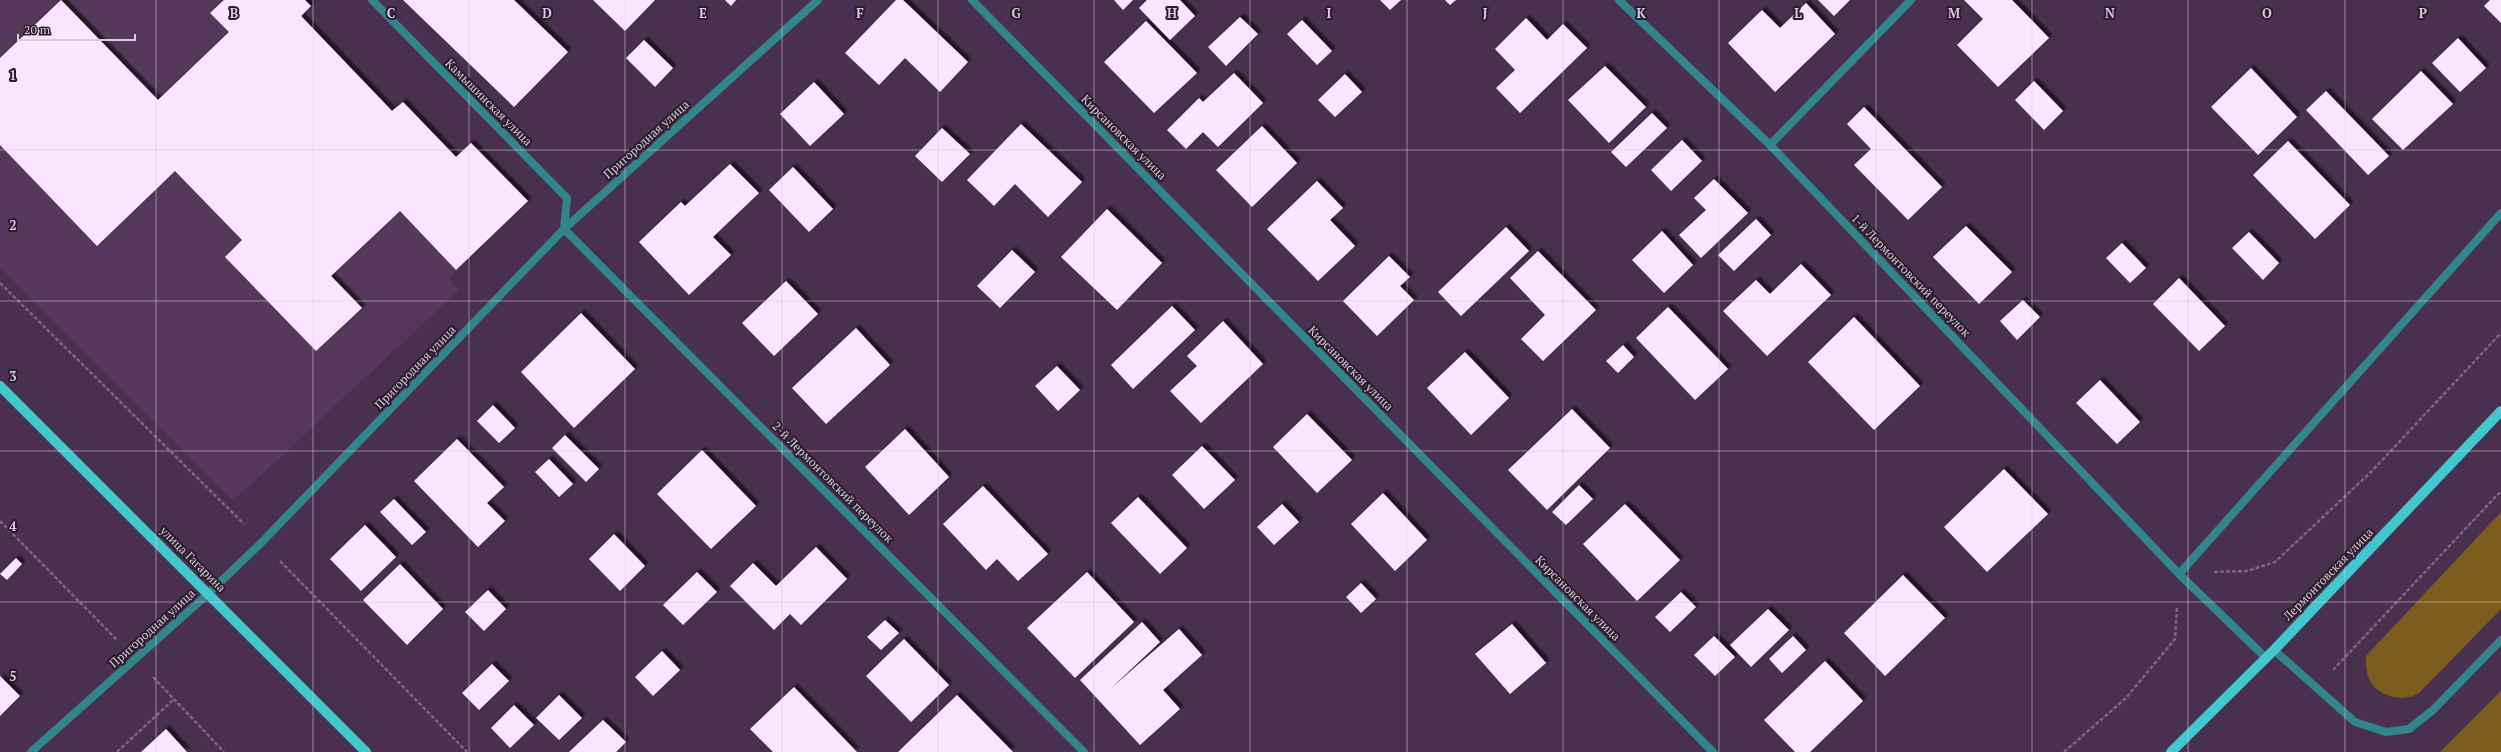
<svg xmlns="http://www.w3.org/2000/svg" width="2501" height="752" viewBox="0 0 2501 752" font-family="'PT Serif',serif">
<defs>
<filter id="shadow"><feDropShadow dx="3.5" dy="-3.5" stdDeviation="1" flood-color="#0009"/></filter>
</defs>
<rect width="100%" height="100%" fill="#4a304f"/>
<path fill="#57385d" d="M0,0H305L311,6L301,16L392,111L403,102L456,157L471,143L528,201L448,279L459,290L233,501L0,267Z"/>
<path fill="#7d5d1e" d="M2501,512V609L2419,693C2404,703 2379,697 2370,681C2366,673 2366,665 2366,656Z
M2501,691V752H2440Z"/>
<path fill="#f9e5fd" filter="url(#shadow)" d="M61,0L158,100L229,32L210,13L224,0H305L311,6L301,16L392,111L403,102L456,157L471,143L528,201L456,270L400,211L331,276L362,308L316,351L225,257L242,240L175,171L97,246L0,145V58Z
M403,0H514L568,52L514,107Z
M593,0H655L625,31Z
M725,0H736L731,6Z
M896,0H903L968,62L940,92L905,58L879,85L845,53Z
M1114,0H1133L1123,10Z
M1147,0H1180L1195,16L1170,40L1139,8Z
M1380,0H1401L1390,10Z
M1445,0H1456L1450,5Z
M1818,0H1850L1834,16Z
M1964,0H2012L2049,38L1998,87L1957,45L1983,19Z
M2490,0H2501V23L2484,6Z
M1806,3L1835,34L1775,92L1728,43L1762,10L1780,28Z
M1240,17L1258,34L1226,66L1208,47Z
M1526,18L1547,40L1563,24L1587,48L1520,113L1496,88L1515,70L1495,49Z
M1302,20L1332,51L1317,65L1287,34Z
M1146,21L1197,73L1154,113L1104,62Z
M2458,38L2486,68L2460,92L2432,63Z
M644,40L673,68L655,87L626,58Z
M1605,66L1646,107L1609,143L1568,100Z
M2251,68L2297,117L2258,155L2211,107Z
M2421,71L2453,104L2403,150L2372,119Z
M1234,73L1263,103L1218,147L1203,132L1186,149L1167,130L1199,98L1203,102Z
M1345,74L1362,92L1335,117L1318,100Z
M2034,81L2063,111L2044,130L2015,100Z
M814,82L844,114L810,146L780,114Z
M2326,91L2389,156L2368,175L2306,110Z
M1864,107L1942,187L1908,220L1854,165L1871,149L1847,124Z
M1652,113L1667,128L1626,167L1611,152Z
M1021,124L1082,182L1048,217L1015,184L994,206L967,180Z
M1262,126L1297,163L1252,207L1216,170Z
M942,128L970,154L942,182L915,156Z
M1682,140L1702,161L1671,191L1651,170Z
M2288,141L2350,205L2315,239L2253,175Z
M730,164L759,193L713,237L731,255L689,295L639,242L681,202L685,206Z
M793,167L833,209L809,232L769,190Z
M1714,179L1748,213L1701,258L1679,235L1706,210L1694,198Z
M1317,181L1343,208L1330,220L1355,246L1318,281L1267,229Z
M1107,209L1162,263L1117,310L1061,257Z
M1756,219L1771,235L1734,271L1718,255Z
M1966,226L2012,272L1979,304L1933,257Z
M1506,227L1529,251L1461,316L1438,292Z
M1662,231L1693,265L1664,293L1632,260Z
M2249,232L2279,263L2263,280L2232,248Z
M2122,243L2146,268L2130,283L2106,258Z
M1012,250L1035,272L1000,308L977,286Z
M1538,251L1596,310L1543,361L1521,339L1545,315L1510,278Z
M1389,256L1410,277L1400,286L1414,300L1377,336L1343,301Z
M1801,264L1831,295L1767,356L1723,311L1756,280L1770,294Z
M2179,278L2225,326L2199,351L2153,304Z
M786,281L818,314L774,356L742,323Z
M2023,300L2040,317L2017,340L2000,321Z
M1172,306L1195,330L1133,389L1111,365Z
M1668,307L1728,369L1695,400L1636,338Z
M581,313L635,369L574,428L521,372Z
M1854,317L1920,386L1874,430L1808,362Z
M1223,321L1263,364L1201,423L1170,391L1197,366L1187,356Z
M856,328L890,365L826,424L792,388Z
M1623,345L1634,357L1618,373L1606,361Z
M1465,352L1509,398L1471,435L1427,388Z
M1057,366L1080,390L1058,411L1035,386Z
M2100,380L2140,422L2117,444L2076,403Z
M493,405L515,428L499,443L477,421Z
M1572,409L1610,448L1547,510L1508,470Z
M1307,414L1352,460L1317,493L1273,447Z
M905,429L949,477L909,515L865,467Z
M565,435L599,469L586,482L552,448Z
M457,439L504,487L487,503L505,521L478,547L414,481Z
M1202,446L1235,480L1204,509L1172,475Z
M702,450L756,506L711,549L657,494Z
M549,459L573,484L559,497L535,472Z
M2004,469L2048,514L1987,572L1944,527Z
M1579,485L1593,499L1566,525L1552,512Z
M983,486L1048,554L1018,581L997,559L986,570L943,524Z
M1383,493L1427,540L1395,571L1351,524Z
M1138,497L1187,548L1160,574L1111,523Z
M394,499L426,532L412,545L380,512Z
M1282,504L1299,522L1274,545L1257,527Z
M1625,504L1680,560L1637,601L1583,544Z
M365,525L396,557L361,591L330,559Z
M614,534L645,566L620,591L589,559Z
M816,547L847,579L801,625L790,614L774,630L730,586L753,563L776,586Z
M16,558L22,564L7,580L0,574Z
M400,564L443,609L407,645L363,600Z
M697,572L717,592L683,625L663,605Z
M1087,572L1134,622L1075,678L1027,628Z
M1903,575L1945,618L1885,676L1844,633Z
M1361,583L1376,599L1361,613L1346,597Z
M488,590L506,609L484,631L465,612Z
M1681,592L1696,607L1670,632L1655,617Z
M1768,609L1789,630L1751,667L1730,645Z
M885,620L899,633L881,650L867,637Z
M1142,622L1160,642L1109,690L1179,629L1202,655L1163,690L1180,709L1140,745L1080,680Z
M1512,624L1546,663L1510,694L1475,654Z
M1714,636L1735,657L1715,676L1694,655Z
M1793,636L1806,650L1782,673L1769,659Z
M904,639L949,685L911,722L866,676Z
M662,651L680,670L653,696L635,677Z
M1825,661L1863,701L1810,752H1795L1764,720Z
M492,664L509,681L479,710L462,693Z
M0,676L20,696L0,716Z
M794,687L857,752H773L750,729Z
M559,695L582,718L559,740L536,718Z
M957,695L1013,752H898Z
M514,705L534,725L510,748L491,728Z
M603,720L626,742L616,752H569Z
M166,729L187,752H141Z"/>
<g fill="none" stroke-linecap="round" stroke-linejoin="round">
<path stroke="#7c6681" stroke-width="2.5" stroke-dasharray="4 2" stroke-linecap="butt" d="M0,283L244,524
M0,521L117,640
M280,561L467,752
M2214,572L2247,571L2275,562L2371,472L2501,333
M2333,670L2501,491
M153,677L224,752
M117,752L174,699
M2064,752L2126,698L2175,639L2177,607"/>
<path stroke="#32858a" stroke-width="8" d="M1770,145L1911,0
M2274,650L2355,722L2386,732L2409,729L2433,710L2501,640"/>
<path stroke="#32858a" stroke-width="8" d="M372,0L567,198L564,229L1084,752
M972,0L1713,752
M1619,0L1770,145L2179,574
M2266,658L2179,574L2501,213
M31,752L209,593L262,542L564,229L818,0"/>
<path stroke="#43c7cf" stroke-width="10" d="M0,386L366,752
M2171,752L2274,650L2501,411"/>
</g>
<path fill="none" stroke="#dcccdf" stroke-width="1" stroke-opacity="0.55" d="M156,0V752M313,0V752M469,0V752M625,0V752M782,0V752M938,0V752M1094,0V752M1250,0V752M1407,0V752M1563,0V752M1719,0V752M1876,0V752M2032,0V752M2188,0V752M2345,0V752M0,150H2501M0,301H2501M0,451H2501M0,602H2501"/>
<g text-anchor="middle" dominant-baseline="central" stroke-width="4" stroke-linejoin="round" paint-order="stroke">
<g font-size="12" fill="#dcccdf" stroke="#291d2b">
<text transform="translate(489 102) rotate(45)">Камышинская улица</text>
<text transform="translate(1124 137) rotate(45)">Кирсановская улица</text>
<text transform="translate(646 139) rotate(-42)">Пригородная улица</text>
<text transform="translate(1911 275) rotate(46)">1-й Лермонтовский переулок</text>
<text transform="translate(415 367) rotate(-46)">Пригородная улица</text>
<text transform="translate(1351 368) rotate(45)">Кирсановская улица</text>
<text transform="translate(833 482) rotate(45)">2-й Лермонтовский переулок</text>
<text transform="translate(193 559) rotate(45)">улица Гагарина</text>
<text transform="translate(2328 574) rotate(-46)">Лермонтовская улица</text>
<text transform="translate(1578 598) rotate(45)">Кирсановская улица</text>
<text transform="translate(152 628) rotate(-42)">Пригородная улица</text>
</g>
</g>
<g font-size="13" text-anchor="middle" font-weight="bold" fill="#dcccdf" stroke="#291d2b" stroke-width="4" stroke-linejoin="round" paint-order="stroke">
<text x="234" y="18">B</text>
<text x="391" y="18">C</text>
<text x="547" y="18">D</text>
<text x="703" y="18">E</text>
<text x="860" y="18">F</text>
<text x="1016" y="18">G</text>
<text x="1172" y="18">H</text>
<text x="1329" y="18">I</text>
<text x="1485" y="18">J</text>
<text x="1641" y="18">K</text>
<text x="1798" y="18">L</text>
<text x="1954" y="18">M</text>
<text x="2110" y="18">N</text>
<text x="2267" y="18">O</text>
<text x="2423" y="18">P</text>
<text x="13" y="80">1</text>
<text x="13" y="230">2</text>
<text x="13" y="381">3</text>
<text x="13" y="531">4</text>
<text x="13" y="681">5</text>
</g>
<path d="M18 34v6h117v-6" fill="none" stroke="#dcccdf" stroke-width="2"/>
<text x="24" y="34" font-size="12" fill="#dcccdf" stroke="#291d2b" stroke-width="3" paint-order="stroke">20 m</text>
</svg>
